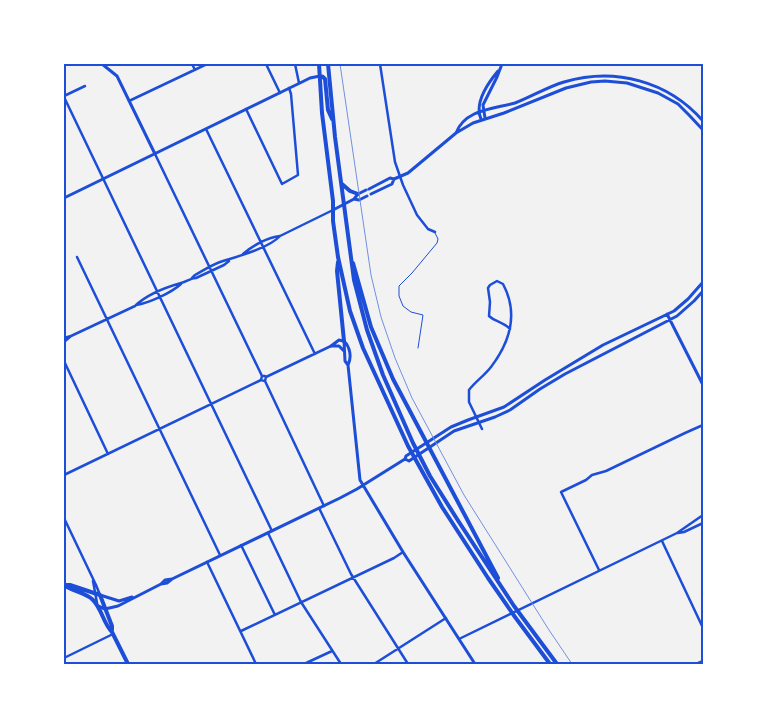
<svg xmlns="http://www.w3.org/2000/svg" width="767" height="728" viewBox="0 0 767 728" font-family="'Playfair Display',serif">
<rect width="100%" height="100%" fill="#f2f2f2"/>
<g fill="none" stroke-linecap="round" stroke-linejoin="round">
<path stroke="#1d4ed8" stroke-width="1" d="M418,348L423,315L411,312L403,306L399,296V286L412,273L437,243L438,239L435,233"/>
<path stroke="#1d4ed8" stroke-width="2.5" d="M192,64L195,70
M266,64L280,93
M295,64L299,83
M380,64L395,162L403,185L417,215L428,229L435,232
M64,96L85,86
M64,97L272,531
M129,101L207,64
M246,109L282,184L298,175L291,94L289,88
M206,129L315,354
M155,154L262,376L261,380L265,381L266,377L265,376H262
M243,254C252,246 268,237 280,236L333,210
M77,257L220,555
M192,278L195,275C204,270 213,264 223,261C239,256 269,248 280,236
M136,305C149,303 171,293 181,284
M64,338L71,336
M64,342L71,336L135,306C146,295 167,287 181,283C187,282 190,278 196,278L224,265L229,261
M64,361L108,454
M266,377L331,346
M265,381L324,506
M482,429L469,402V390C475,382 484,376 491,367C510,342 519,314 503,284L497,281L490,285L488,288L490,302L489,316C495,322 502,321 510,329
M64,475L261,380
M319,508L351,574L408,664
M64,518L96,585L100,595
M268,533L301,602L341,664
M678,533L684,532L703,523
M662,541L703,628
M241,545L275,615
M207,562L256,664
M599,570L561,492L586,480L592,475L606,471L685,433L703,425
M93,581L97,603
M241,631L394,558L403,552
M459,639L677,533L703,515
M64,658L113,634
M304,664L332,651
M374,664L446,618
M696,664L703,661"/>
<path stroke="#1d4ed8" stroke-width="3" d="M102,64L117,76L155,154
M485,118L483,105L497,77L502,64
M481,119C474,103 488,83 498,71
M456,133C465,109 494,109 515,103C531,97 547,87 564,82C615,67 668,81 703,121
M369,189L390,178L394,179L408,173L456,133L473,123L504,113L566,88L591,82L605,81L627,83L658,93L678,104L689,115L703,130
M371,194L392,184L394,179
M64,198L304,81L310,78L320,76
M354,199L359,200L367,196
M333,210L354,199L358,194L366,190
M667,314L703,385
M344,341C350,347 352,357 348,365L360,480L403,552L475,664
M344,341L345,361L348,365
M331,346H339L344,351
M331,346L339,340L343,341
M405,459L409,461L454,431L495,417L510,410L540,389L565,374L677,316L694,301L703,291
M161,584L165,580L172,579
M100,595L119,601L132,597
M98,606L105,609L118,606L161,584L167,583L172,579L340,498L357,489L405,459L406,456L451,427L468,420L504,407L545,380L603,345L674,311L688,299L703,282"/>
<path stroke="#1d4ed8" stroke-width="4" d="M64,585C73,592 85,592 93,600C102,609 103,623 112,632L128,664
M64,585H70L100,595L112,626V630"/>
<path stroke="#1d4ed8" stroke-width="4" d="M319,64L322,113L333,201V221L338,257L350,311L363,348L408,446L442,507L488,578L515,617L550,664
M328,64L335,137L354,280L367,330L383,375L413,443L430,476L457,519L514,606L557,664
M320,76L323,77L325,79L328,110L332,119
M342,184L350,191L358,194
M338,262L337,271L344,341
M353,263L371,327L393,379L498,578"/>
<path stroke="#7290e2" stroke-width="1" d="M340,64L371,275L381,317L395,358L412,398L464,495L549,630L572,664"/>
</g>
<rect width="767" height="728" fill="none" stroke="#ffffff" stroke-width="130"/>
<rect x="65" y="65" width="637" height="598" fill="none" stroke="#1d4ed8" stroke-width="2"/>
</svg>
